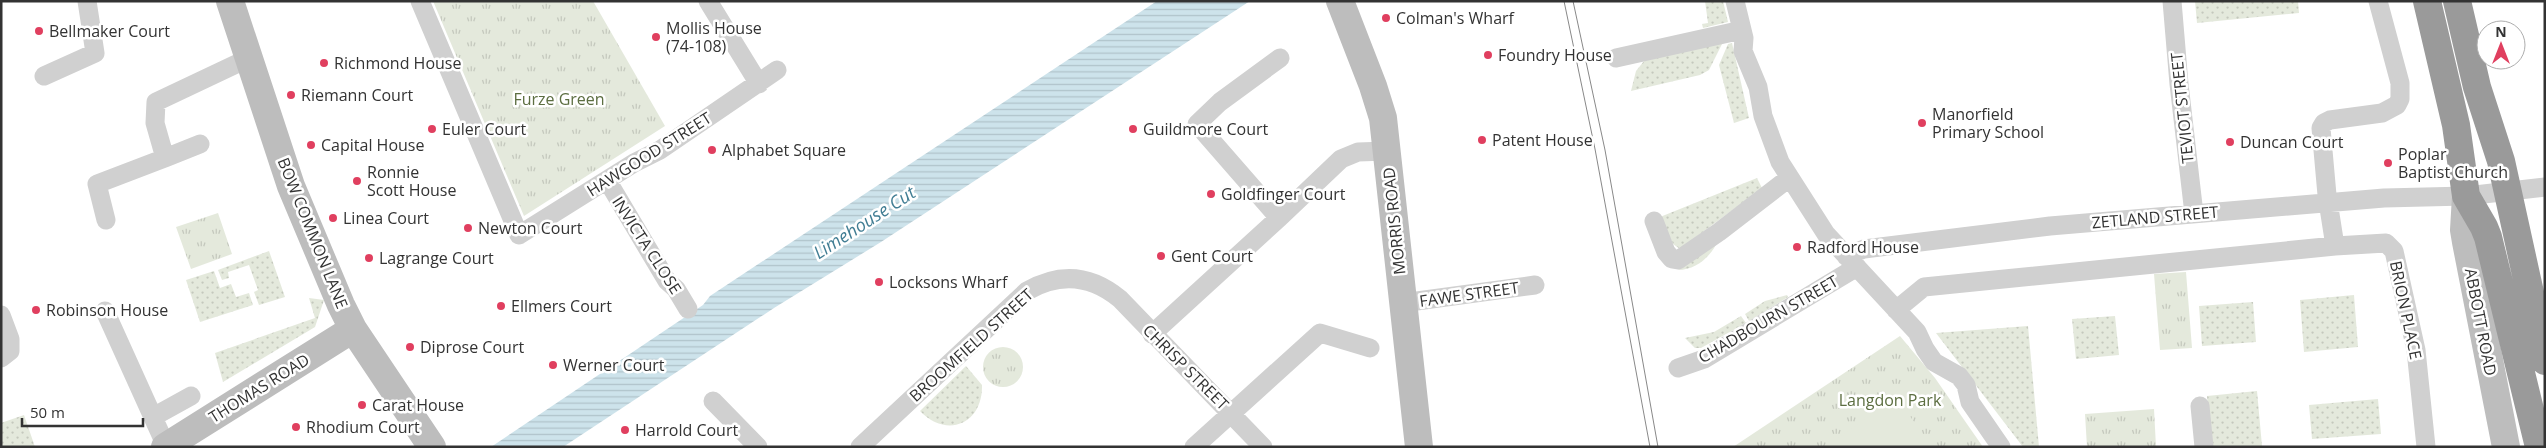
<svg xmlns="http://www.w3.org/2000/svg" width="2546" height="448" viewBox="0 0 2546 448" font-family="'Open Sans',sans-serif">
<defs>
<pattern id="grass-dots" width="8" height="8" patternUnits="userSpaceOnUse" patternTransform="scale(1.25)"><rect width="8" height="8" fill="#e4e9dc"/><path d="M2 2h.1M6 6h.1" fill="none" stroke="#c4c8bd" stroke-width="1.8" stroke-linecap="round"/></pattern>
<pattern id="park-tufts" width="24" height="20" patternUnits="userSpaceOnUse" patternTransform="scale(1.25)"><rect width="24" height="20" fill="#e4e9dc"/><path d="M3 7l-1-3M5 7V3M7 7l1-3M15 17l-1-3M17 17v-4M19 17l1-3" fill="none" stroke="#c4c8bd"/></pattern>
<pattern id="water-rules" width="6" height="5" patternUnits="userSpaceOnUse" patternTransform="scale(1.25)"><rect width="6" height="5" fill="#cde3eb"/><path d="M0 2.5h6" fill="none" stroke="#b0c3ca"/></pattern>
</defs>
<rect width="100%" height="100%" fill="#fff"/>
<path fill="url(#grass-dots)" d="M1705,1H1723L1728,22L1703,28L1702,24L1708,23Z
M2195,1H2298L2299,13L2197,23Z
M1723,42L1709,70L1700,75L1631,91L1636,71L1644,61Z
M1732,43L1749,118L1734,123L1719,65L1728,44Z
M1757,178L1762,188L1680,249L1673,244L1660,217Z
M1718,240C1712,256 1696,270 1678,270Z
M269,251L285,297L259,305L254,292L258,290L249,265L228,272L229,278L222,280L218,270Z
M214,271L220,288L231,284L236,297L249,293L253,305L200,322L186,280Z
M1787,295L1788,297L1749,321L1745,314L1765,301Z
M2354,295L2358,347L2304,352L2300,300Z
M309,298L324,300L315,327L223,382L215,353L315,318Z
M2253,302L2256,342L2202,346L2199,306Z
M1741,316L1746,323L1701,348H1695L1685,338L1714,332Z
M2115,316L2119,355L2076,359L2072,319Z
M2028,326L2039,447H2023L1936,333Z
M966,366L982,385C983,424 947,439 920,411Z
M2257,391L2262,446L2211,447L2207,396Z
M2378,399L2381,434L2312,439L2309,405Z
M24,415L35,447H1V423Z"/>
<path fill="url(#park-tufts)" d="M433,1H593L665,126L524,216Z
M218,213L232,254L191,269L176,227Z
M2186,272L2192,348L2160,350L2154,274Z
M1900,336L1935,378L1983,447H1733Z
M983 367a20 20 0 1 1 40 0a20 20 0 1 1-40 0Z
M2154,409L2156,447H2087L2085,414Z"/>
<path fill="#e4e9dc" d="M1897,397L1931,447H1825Z"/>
<path fill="url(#water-rules)" d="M1157,1H1250L881,242L774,308L563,447H491L703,305L710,296Z"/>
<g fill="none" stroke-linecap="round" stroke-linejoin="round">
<path stroke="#d0d0d0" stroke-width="19" d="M420,1L519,235L634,163L660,150L777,70
M708,1L759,84
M1735,1L1744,38L1743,51L1758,87L1763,116L1780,162L1826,234L1917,332L1925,349L1934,362L1959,376L1966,385L1970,402L2001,447
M2172,1L2179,84L2194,214
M1616,58L1742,30
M44,76L95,53L87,1
M165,158L200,144
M607,180L667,281L676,289L688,309
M1279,218L1197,124L1220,102L1280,58
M106,220L97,184L165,158L155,123L156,102L249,58
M1654,221L1666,252L1672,259L1678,260L1719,232L1789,178
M2335,246L2327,195L2321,128L2324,123L2330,120L2382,113L2397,105L2400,99V83L2378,1
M1846,256L1864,249L2050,226L2384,198L2466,196L2545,187
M1402,303L1535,285
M1896,310L1924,287L2335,246L2386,243L2394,251L2416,350L2426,447
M105,311L166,446
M1,315L10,339V351L1,358
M1152,334L1279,218L1341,159L1358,152L1387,151
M1678,368L1704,359L1857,267
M713,401L758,447
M2200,406L2204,447
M153,417L191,396
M860,447L1027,291C1060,272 1091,275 1120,299L1263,447
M1194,447L1320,333L1370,348"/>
<path stroke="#bdbdbd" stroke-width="28" d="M230,1L291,186L341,305L353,329L432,447
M1340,1L1373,86L1383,118L1419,447
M2466,196L2464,230L2466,242L2506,447
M165,447L353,329"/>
<path stroke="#9a9a9a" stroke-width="28" d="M2427,1L2456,125L2466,196L2484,227L2488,237L2539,447
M2457,1L2477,87L2501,161L2545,361"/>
<path stroke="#888" stroke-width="1" d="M1564,1L1595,149L1650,447
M1573,1L1605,150L1658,447"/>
</g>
<g fill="#e03f5f" stroke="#fff" stroke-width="2">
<circle cx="1386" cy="18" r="5"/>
<circle cx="39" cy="31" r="5"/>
<circle cx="656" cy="37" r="5"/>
<circle cx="1488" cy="55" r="5"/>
<circle cx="324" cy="63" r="5"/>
<circle cx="291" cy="95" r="5"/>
<circle cx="1922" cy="123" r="5"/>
<circle cx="432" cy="129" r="5"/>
<circle cx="1133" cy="129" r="5"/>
<circle cx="1482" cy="140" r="5"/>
<circle cx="2230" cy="142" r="5"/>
<circle cx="311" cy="145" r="5"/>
<circle cx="712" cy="150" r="5"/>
<circle cx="2388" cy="163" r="5"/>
<circle cx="357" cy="181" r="5"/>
<circle cx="1211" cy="194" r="5"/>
<circle cx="333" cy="218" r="5"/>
<circle cx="468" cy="228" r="5"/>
<circle cx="1797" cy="247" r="5"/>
<circle cx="1161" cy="256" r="5"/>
<circle cx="369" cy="258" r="5"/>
<circle cx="879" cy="282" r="5"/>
<circle cx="501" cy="306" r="5"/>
<circle cx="36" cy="310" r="5"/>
<circle cx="410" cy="347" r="5"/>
<circle cx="553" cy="365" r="5"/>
<circle cx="362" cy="405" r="5"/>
<circle cx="296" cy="427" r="5"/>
<circle cx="625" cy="430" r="5"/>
</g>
<g text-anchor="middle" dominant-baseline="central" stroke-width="5" stroke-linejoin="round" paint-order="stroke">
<g font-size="16" fill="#333" stroke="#fff" text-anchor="start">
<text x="1396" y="18">Colman's Wharf</text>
<text x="666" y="28">Mollis House<tspan x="666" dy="18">(74-108)</tspan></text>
<text x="49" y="31">Bellmaker Court</text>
<text x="1498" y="55">Foundry House</text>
<text x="334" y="63">Richmond House</text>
<text x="301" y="95">Riemann Court</text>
<text x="1932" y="114">Manorfield<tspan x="1932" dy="18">Primary School</tspan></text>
<text x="442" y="129">Euler Court</text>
<text x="1143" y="129">Guildmore Court</text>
<text x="1492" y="140">Patent House</text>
<text x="2240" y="142">Duncan Court</text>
<text x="321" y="145">Capital House</text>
<text x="722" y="150">Alphabet Square</text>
<text x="2398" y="154">Poplar<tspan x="2398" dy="18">Baptist Church</tspan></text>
<text x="367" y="172">Ronnie<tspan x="367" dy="18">Scott House</tspan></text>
<text x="1221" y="194">Goldfinger Court</text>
<text x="343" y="218">Linea Court</text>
<text x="478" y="228">Newton Court</text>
<text x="1807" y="247">Radford House</text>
<text x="1171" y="256">Gent Court</text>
<text x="379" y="258">Lagrange Court</text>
<text x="889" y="282">Locksons Wharf</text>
<text x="511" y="306">Ellmers Court</text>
<text x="46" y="310">Robinson House</text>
<text x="420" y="347">Diprose Court</text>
<text x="563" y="365">Werner Court</text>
<text x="372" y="405">Carat House</text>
<text x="306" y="427">Rhodium Court</text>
<text x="635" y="430">Harrold Court</text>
</g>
<g font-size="16" fill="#5c6e41" stroke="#fff">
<text x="559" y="99">Furze Green</text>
<text x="1890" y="400">Langdon Park</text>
</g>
<g font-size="16" fill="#333" stroke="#fff">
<text transform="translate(2182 108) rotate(-96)">TEVIOT STREET</text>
<text transform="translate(649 154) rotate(-32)">HAWGOOD STREET</text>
<text transform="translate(2155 217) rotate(-5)">ZETLAND STREET</text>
<text transform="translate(1394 221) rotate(-96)">MORRIS ROAD</text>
<text transform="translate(313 233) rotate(68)">BOW COMMON LANE</text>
<text transform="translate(647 245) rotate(57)">INVICTA CLOSE</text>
<text transform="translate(1469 294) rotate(-8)">FAWE STREET</text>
<text transform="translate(2406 310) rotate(78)">BRION PLACE</text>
<text transform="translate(1768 319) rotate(-30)">CHADBOURN STREET</text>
<text transform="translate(2481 322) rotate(79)">ABBOTT ROAD</text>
<text transform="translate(971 345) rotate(-42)">BROOMFIELD STREET</text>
<text transform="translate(1186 367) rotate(45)">CHRISP STREET</text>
<text transform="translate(259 388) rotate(-32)">THOMAS ROAD</text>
</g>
<g font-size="18" font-style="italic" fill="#427e94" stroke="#fff">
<text transform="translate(864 222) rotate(-33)">Limehouse Cut</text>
</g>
</g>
<rect width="2546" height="448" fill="none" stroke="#333333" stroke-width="5"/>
<g transform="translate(2501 45)"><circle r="24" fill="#ffffff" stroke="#adadad"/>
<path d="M0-4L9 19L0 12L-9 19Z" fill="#e03f5f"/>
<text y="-8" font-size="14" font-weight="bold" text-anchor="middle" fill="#333333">N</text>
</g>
<path d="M22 418v8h121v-8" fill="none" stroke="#333333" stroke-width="2.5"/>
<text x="30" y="418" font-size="15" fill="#333333" stroke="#ffffff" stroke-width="4" paint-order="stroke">50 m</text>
</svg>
